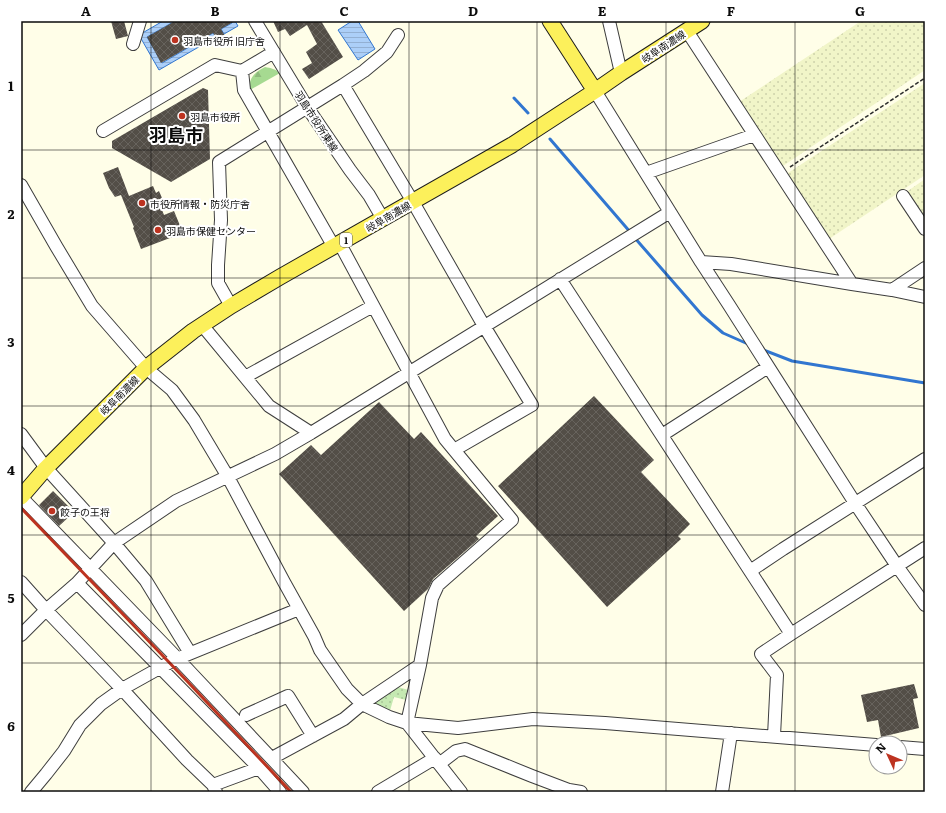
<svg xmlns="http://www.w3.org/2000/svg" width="946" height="813" viewBox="0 0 946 813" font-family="Literata,'Noto Sans JP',serif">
<defs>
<pattern id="farmland-dots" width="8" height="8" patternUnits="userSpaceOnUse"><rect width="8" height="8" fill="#f1f5c8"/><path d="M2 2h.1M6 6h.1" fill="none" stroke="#cdd1aa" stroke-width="1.8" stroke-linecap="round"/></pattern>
<pattern id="grass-dots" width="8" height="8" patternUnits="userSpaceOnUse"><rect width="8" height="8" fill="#c5e9b2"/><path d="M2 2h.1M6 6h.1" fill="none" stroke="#a8c698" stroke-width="1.8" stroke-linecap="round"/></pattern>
<pattern id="forest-firs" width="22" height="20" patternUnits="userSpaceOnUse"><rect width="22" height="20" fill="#a6da91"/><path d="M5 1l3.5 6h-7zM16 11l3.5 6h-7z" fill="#8eba7c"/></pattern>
<pattern id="water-rules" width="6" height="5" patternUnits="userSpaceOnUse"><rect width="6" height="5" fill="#accff8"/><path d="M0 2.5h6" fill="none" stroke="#93b0d3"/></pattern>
<pattern id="building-cross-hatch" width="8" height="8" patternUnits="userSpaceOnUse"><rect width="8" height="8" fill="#534e47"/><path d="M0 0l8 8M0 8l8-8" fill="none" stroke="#67635d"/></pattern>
</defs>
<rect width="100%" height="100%" fill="#fffee8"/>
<path fill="url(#farmland-dots)" d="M861,21H925V70L780,168L739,102Z
M925,83V175L829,239L785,175Z
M925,179V223L905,193Z"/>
<path fill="url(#grass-dots)" d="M391,685L412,691L410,701L394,697L389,714L365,703Z"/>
<path fill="url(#forest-firs)" d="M265,67C271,68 275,69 280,73L250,90C248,78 255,72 265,67Z"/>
<path fill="url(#water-rules)" stroke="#3176d0" d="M163,21H175L147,37L162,63L213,33L216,37L159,70L139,35Z
M231,21H235L238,26L224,34L221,29L232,23Z
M352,21H358L375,49L358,60L338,30Z"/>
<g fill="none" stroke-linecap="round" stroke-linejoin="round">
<path stroke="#3176d0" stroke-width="3" d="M514,98L528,113
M550,139L631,233
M634,237L702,315L723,333L748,344
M761,349L792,361L925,383"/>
</g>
<path fill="url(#building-cross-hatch)" d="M111,21H124L128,36L116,39Z
M175,21H235L221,29L229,43L222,47L213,33L161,63L147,37Z
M273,21H321L343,57L309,79L302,69L312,63L306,52L317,44L307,25L290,36L285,29L278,32Z
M203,88L208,90L210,159L171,182L112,148V141Z
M118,167L129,196L153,186L156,193L159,191L162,198L158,200L164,215L174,211L183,233L141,249L133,228L134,227L121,195L115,197L109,188L103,173Z
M594,396L654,460L641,472L690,524L678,536L681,539L607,607L498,486Z
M379,402L414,439L421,432L498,516L476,536L479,539L433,579L428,589L404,611L279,474L311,445L321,455Z
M53,491L71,509L69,511L72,514L59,526L39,505Z
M914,684L918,698L913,699L919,728L881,737L878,720L867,722L861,695Z"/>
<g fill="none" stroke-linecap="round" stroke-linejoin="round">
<defs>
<path id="minor" d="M255,21L307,107L350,170L369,195L383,219
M609,21L621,73
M687,31L852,284
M133,44L140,21
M242,71L244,90L334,247
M343,85L364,71L387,52L398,35
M595,91L701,262L729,305L855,503L897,566L925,605
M103,131L215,65L242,71L274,52
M646,173L754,135
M21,185L56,246L92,306L146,368L172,390L194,420L228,477L284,582L314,636L320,650L347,689L362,704L389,717L407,723L458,728L533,719L605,723L876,745
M903,196L925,229
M340,244L445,439L512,520L438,585L432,598L420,665L407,723
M701,262L731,264L852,284L892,290L925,297
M560,279L791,634
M892,290L925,268
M231,306L218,283V265L221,220L219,162L343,85L413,202L484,326L532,405L454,450
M202,325L269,406L311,433
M245,377L373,306
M21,434L46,468L114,543L176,501L275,454L311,433L670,212
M662,435L768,367
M21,497L177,658L303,792
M750,571L783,549L925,459
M21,582L46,610L122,689L187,760L213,785L216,792
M77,583L259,768L280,792
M21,635L46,610L77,583L114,543L146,581L190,653
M246,715L288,696L313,736
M407,723L461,792
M774,736L777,675L761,654L791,634L925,548
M900,747L925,749
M272,758L344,719L362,704L420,665
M439,764L456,751L465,749L532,776L569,790L581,792
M213,785L259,768
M31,792L46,774L64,751L80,725L101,704L122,689L174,660L299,609
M378,792L435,758
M722,792L731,733"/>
<path id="major" d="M550,21L595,91
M21,497L46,468L146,368L193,331L231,306L280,277L512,145L595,91L621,73L702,21"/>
</defs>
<use href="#minor" stroke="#3e3e3e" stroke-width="14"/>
<use href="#major" stroke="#1c1c1c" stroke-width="17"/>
<path stroke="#2d2d2d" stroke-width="1.5" stroke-dasharray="4 2" stroke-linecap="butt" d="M790,167L925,78"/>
<use href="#minor" stroke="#fff" stroke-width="12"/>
<use href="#major" stroke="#fcf05b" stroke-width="15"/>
<path stroke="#bd3320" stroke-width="3" d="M21,508L187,681L291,792"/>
</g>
<path fill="none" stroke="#0b0b0b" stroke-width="1" stroke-opacity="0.55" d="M151,21V792M280,21V792M409,21V792M537,21V792M666,21V792M795,21V792M21,150H925M21,278H925M21,406H925M21,535H925M21,663H925"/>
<g fill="#bd3320" stroke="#fff" stroke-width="1.5">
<circle cx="175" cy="40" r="4"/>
<circle cx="182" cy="116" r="4"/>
<circle cx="142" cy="203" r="4"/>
<circle cx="158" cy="230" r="4"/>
<circle cx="52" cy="511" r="4"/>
</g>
<g text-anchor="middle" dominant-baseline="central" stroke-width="4" stroke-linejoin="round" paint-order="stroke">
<rect fill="#fff" stroke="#545454" stroke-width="1" x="340" y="233" width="12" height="14" rx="3"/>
<g font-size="9" font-weight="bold" fill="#0b0b0b">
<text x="346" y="240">1</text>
</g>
<g font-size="10" fill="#0b0b0b" stroke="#fff" text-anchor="start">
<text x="183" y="40">羽島市役所 旧庁舎</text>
<text x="190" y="116">羽島市役所</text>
<text x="150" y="203">市役所情報・防災庁舎</text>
<text x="166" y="230">羽島市保健センター</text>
<text x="60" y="511">餃子の王将</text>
</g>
<g font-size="10" fill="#0b0b0b" stroke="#fff">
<text transform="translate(663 46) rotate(-33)">岐阜南濃線</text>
<text transform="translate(317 121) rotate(57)">羽島市役所東線</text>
<text transform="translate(388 216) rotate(-30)">岐阜南濃線</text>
<text transform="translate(119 395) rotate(-45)">岐阜南濃線</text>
</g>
<g font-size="18" font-weight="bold" fill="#0b0b0b" stroke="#fff">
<text x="176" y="134">羽島市</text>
</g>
</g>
<rect width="946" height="813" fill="none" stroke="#ffffff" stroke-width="44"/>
<g transform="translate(888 755) rotate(314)"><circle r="19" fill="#ffffff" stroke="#9d9d9d"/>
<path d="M0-3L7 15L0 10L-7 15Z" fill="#bd3320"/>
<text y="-6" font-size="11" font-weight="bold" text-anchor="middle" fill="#0b0b0b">N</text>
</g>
<rect x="22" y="22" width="902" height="769" fill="none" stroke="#0b0b0b" stroke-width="1.5"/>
<g font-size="13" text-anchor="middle" font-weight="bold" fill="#0b0b0b">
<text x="86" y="16">A</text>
<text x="215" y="16">B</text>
<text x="344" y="16">C</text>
<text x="473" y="16">D</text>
<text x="602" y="16">E</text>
<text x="731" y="16">F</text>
<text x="860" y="16">G</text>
<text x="11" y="91">1</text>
<text x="11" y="219">2</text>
<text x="11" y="347">3</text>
<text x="11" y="475">4</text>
<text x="11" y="603">5</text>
<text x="11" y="731">6</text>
</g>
</svg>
